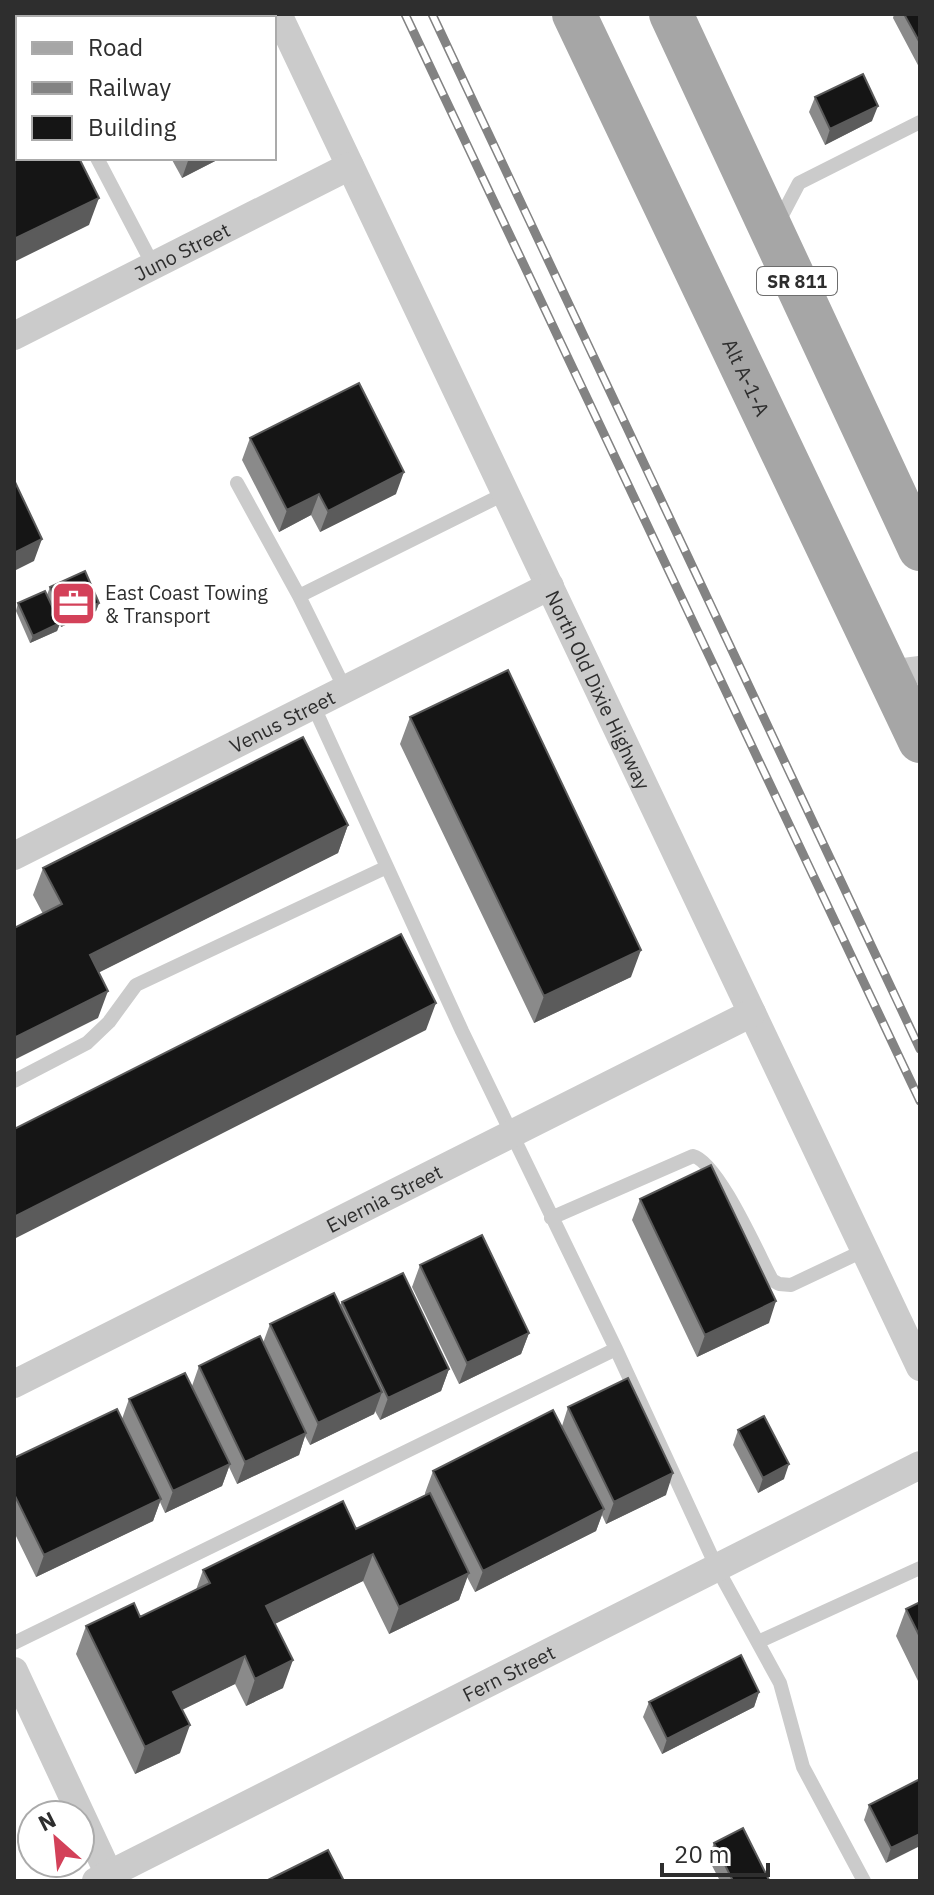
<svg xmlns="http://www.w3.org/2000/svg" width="934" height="1895" viewBox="0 0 934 1895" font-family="'IBM Plex Sans',sans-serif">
<rect width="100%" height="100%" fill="#fff"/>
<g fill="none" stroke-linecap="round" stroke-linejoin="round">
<path stroke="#cbcbcb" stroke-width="14" d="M17,14L20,18
M97,158L153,265
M778,223L799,183L920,122
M237,483L299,596L345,689
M299,596L506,493
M313,705L462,1031L616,1349L717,1568L780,1683L803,1767L864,1881
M14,1081L87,1043L109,1022L136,985L387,867
M551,1218L693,1156C718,1162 758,1254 772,1280L779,1284L791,1285L865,1250
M758,1642L920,1568
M14,1643L616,1349"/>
<g stroke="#cbcbcb" stroke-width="28">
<path id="s1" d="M278,14L920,1367"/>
<path id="s2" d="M14,336L350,166"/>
<path d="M888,674L920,670"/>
<path id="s3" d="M14,856L550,586"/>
<path id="s4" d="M14,1384L752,1013"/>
<path d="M14,1671L112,1881"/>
<path id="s5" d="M96,1881L920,1465"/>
</g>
<g stroke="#a6a6a6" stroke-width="44">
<path id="s6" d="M574,14L920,741"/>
<path d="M671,14L920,549"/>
</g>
<defs>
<path id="rail" d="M405,14L920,1101
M432,14L920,1049"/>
</defs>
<use href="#rail" stroke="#838383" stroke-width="9"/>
<use href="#rail" stroke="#fff" stroke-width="6" stroke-dasharray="18" stroke-linecap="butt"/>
</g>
<path fill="#8a8a8a" d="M85,14H149L141,18H87Z
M894,14H920V69L893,18Z
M815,97L872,121L825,145L809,112Z
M171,158H221L182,178Z
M250,438L396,494L320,532L311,515L279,532L242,460Z
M50,587L99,603L96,611L61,627L60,624L57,631L30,643L16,611L18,603L47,595Z
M410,717L631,977L534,1023L400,744Z
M348,825L338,853L99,972L98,1018L33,895L43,868Z
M640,1199L769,1323L697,1357L632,1220Z
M420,1265L529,1333L521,1354L459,1384L412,1287Z
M342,1302L449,1369L441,1391L380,1420L375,1411L374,1414L310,1445L305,1436L299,1455L237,1484L229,1467L222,1486L165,1513L160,1502L153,1521L36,1577L14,1532V1458L122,1419L129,1399L192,1386L199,1366L263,1343L270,1324L340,1305Z
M568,1407L666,1495L606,1524L602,1515L596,1531L475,1592L467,1577L459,1600L389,1634L363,1581L275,1624L283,1688L246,1706L235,1684L182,1710L180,1753L135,1774L76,1654L86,1626L140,1617L196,1590L203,1570L356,1529L425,1495V1493L433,1471L562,1426Z
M738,1430L784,1479L758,1493L733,1445Z
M920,1602V1685L896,1636L906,1609Z
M759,1692L754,1707L662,1754L643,1717L649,1702Z
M920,1779L886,1863L864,1820L869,1805Z
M714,1843L769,1881H720L708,1858Z"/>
<path fill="#5b5b5b" d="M107,14H149L141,18H105Z
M878,106L872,121L825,145L830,129Z
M189,158H221L182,178Z
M99,198L89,225L14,262V239Z
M404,472L396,494L320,532L328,511Z
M319,494L311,515L279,532L287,510Z
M42,539L34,561L14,571V553Z
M99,603L96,611L61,627L64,619Z
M60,623L57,631L30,643L33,636Z
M348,825L338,853L80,982L90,955Z
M641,950L631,977L534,1023L544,996Z
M108,991L98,1018L14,1060V1038Z
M436,1003L426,1030L14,1239V1217Z
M776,1301L769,1323L697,1357L705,1335Z
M529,1333L521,1354L459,1384L467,1363Z
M449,1369L441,1391L380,1420L388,1398Z
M382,1392L374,1414L310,1445L318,1423Z
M306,1433L299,1455L237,1484L245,1462Z
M230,1464L222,1486L165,1513L173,1491Z
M789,1464L784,1479L758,1493L763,1478Z
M673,1473L666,1495L606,1524L614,1502Z
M161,1499L153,1521L36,1577L44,1555Z
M604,1509L596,1531L475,1592L483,1571Z
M373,1554L363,1581L256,1633L266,1606Z
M469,1573L459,1600L389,1634L399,1607Z
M245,1656L235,1684L163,1719L173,1692Z
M293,1660L283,1688L246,1706L255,1679Z
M759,1692L754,1707L662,1754L667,1739Z
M190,1725L180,1753L135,1774L145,1747Z
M920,1834V1846L886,1863L891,1848Z"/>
<path fill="#151515" stroke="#5b5b5b" stroke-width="2" d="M158,14H208L210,18H151Z
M904,14H920V43Z
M863,74L878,106L830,129L815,97Z
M18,78V158H79L99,198L14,239V80Z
M359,383L404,472L328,511L319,494L287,510L250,438Z
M14,480L42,539L14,553Z
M85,571L99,603L64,619L50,587Z
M45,591L60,623L33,636L18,603Z
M508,670L641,950L544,996L410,717Z
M303,737L348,825L90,955L108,991L14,1038V928L62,904L43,868Z
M401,934L436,1003L14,1217V1129Z
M711,1165L776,1301L705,1335L640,1199Z
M482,1235L529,1333L467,1363L420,1265Z
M403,1273L449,1369L388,1398L342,1302Z
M334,1293L382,1392L318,1423L270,1324Z
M260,1336L306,1433L245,1462L199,1366Z
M185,1373L230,1464L173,1491L129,1399Z
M628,1378L673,1473L614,1502L568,1407Z
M117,1409L161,1499L44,1555L14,1494V1458Z
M553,1410L604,1509L483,1571L433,1471Z
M764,1416L789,1464L763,1478L738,1430Z
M430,1493L469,1573L399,1607L373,1554L266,1606L293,1660L255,1679L245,1656L173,1692L190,1725L145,1747L86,1626L134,1603L140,1617L210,1583L203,1570L343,1501L356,1529Z
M920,1602V1637L906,1609Z
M741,1655L759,1692L667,1739L649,1702Z
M920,1779V1834L891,1848L869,1805Z
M743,1828L769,1880L767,1881H733L714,1843Z
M328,1850L344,1881H266Z"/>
<defs>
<symbol id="office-square" viewBox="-11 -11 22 22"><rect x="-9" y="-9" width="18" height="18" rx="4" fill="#d34159" stroke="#fff"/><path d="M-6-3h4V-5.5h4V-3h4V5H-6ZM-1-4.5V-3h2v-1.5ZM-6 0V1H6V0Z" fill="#fff"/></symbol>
</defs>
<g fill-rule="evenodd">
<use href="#office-square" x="48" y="578" width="51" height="51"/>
</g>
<g text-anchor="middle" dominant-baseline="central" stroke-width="8" stroke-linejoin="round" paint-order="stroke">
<rect fill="#fff" stroke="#6d6d6d" stroke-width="2" x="757" y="267" width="80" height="28" rx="6"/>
<g font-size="18" font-weight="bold" fill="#2e2e2e">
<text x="797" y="281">SR 811</text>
</g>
<g font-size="20" fill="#2e2e2e" stroke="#fff">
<text stroke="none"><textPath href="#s2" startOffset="188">Juno Street</textPath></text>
<text stroke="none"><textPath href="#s6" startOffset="402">Alt A-1-A</textPath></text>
<text stroke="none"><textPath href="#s1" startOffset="748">North Old Dixie Highway</textPath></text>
<text stroke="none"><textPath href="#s3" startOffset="300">Venus Street</textPath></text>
<text stroke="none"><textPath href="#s4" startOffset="414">Evernia Street</textPath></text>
<text stroke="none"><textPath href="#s5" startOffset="462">Fern Street</textPath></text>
</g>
<g font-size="20" fill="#2e2e2e" stroke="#fff" text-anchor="start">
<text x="105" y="592">East Coast Towing<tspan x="105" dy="23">&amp; Transport</tspan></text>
</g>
</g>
<rect width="934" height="1895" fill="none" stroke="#2e2e2e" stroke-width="32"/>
<rect x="16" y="16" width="260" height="144" fill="#ffffff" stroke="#ababab" stroke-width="2"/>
<rect x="32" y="42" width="40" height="12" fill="#a6a6a6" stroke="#ababab" stroke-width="2"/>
<text x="88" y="56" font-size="24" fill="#2e2e2e">Road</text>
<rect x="32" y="82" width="40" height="12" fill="#838383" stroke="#ababab" stroke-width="2"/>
<text x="88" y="96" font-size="24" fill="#2e2e2e">Railway</text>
<rect x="32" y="116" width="40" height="24" fill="#151515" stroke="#ababab" stroke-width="2"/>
<text x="88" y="136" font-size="24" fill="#2e2e2e">Building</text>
<g transform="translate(56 1839) rotate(333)"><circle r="38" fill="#ffffff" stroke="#ababab" stroke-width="2"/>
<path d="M0-6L14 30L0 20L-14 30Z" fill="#d34159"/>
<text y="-12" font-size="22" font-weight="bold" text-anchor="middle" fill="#2e2e2e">N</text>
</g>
<path d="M662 1863v12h106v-12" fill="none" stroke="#2e2e2e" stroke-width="4"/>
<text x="674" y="1863" font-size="24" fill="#2e2e2e" stroke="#ffffff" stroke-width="6" paint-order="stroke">20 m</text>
</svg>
